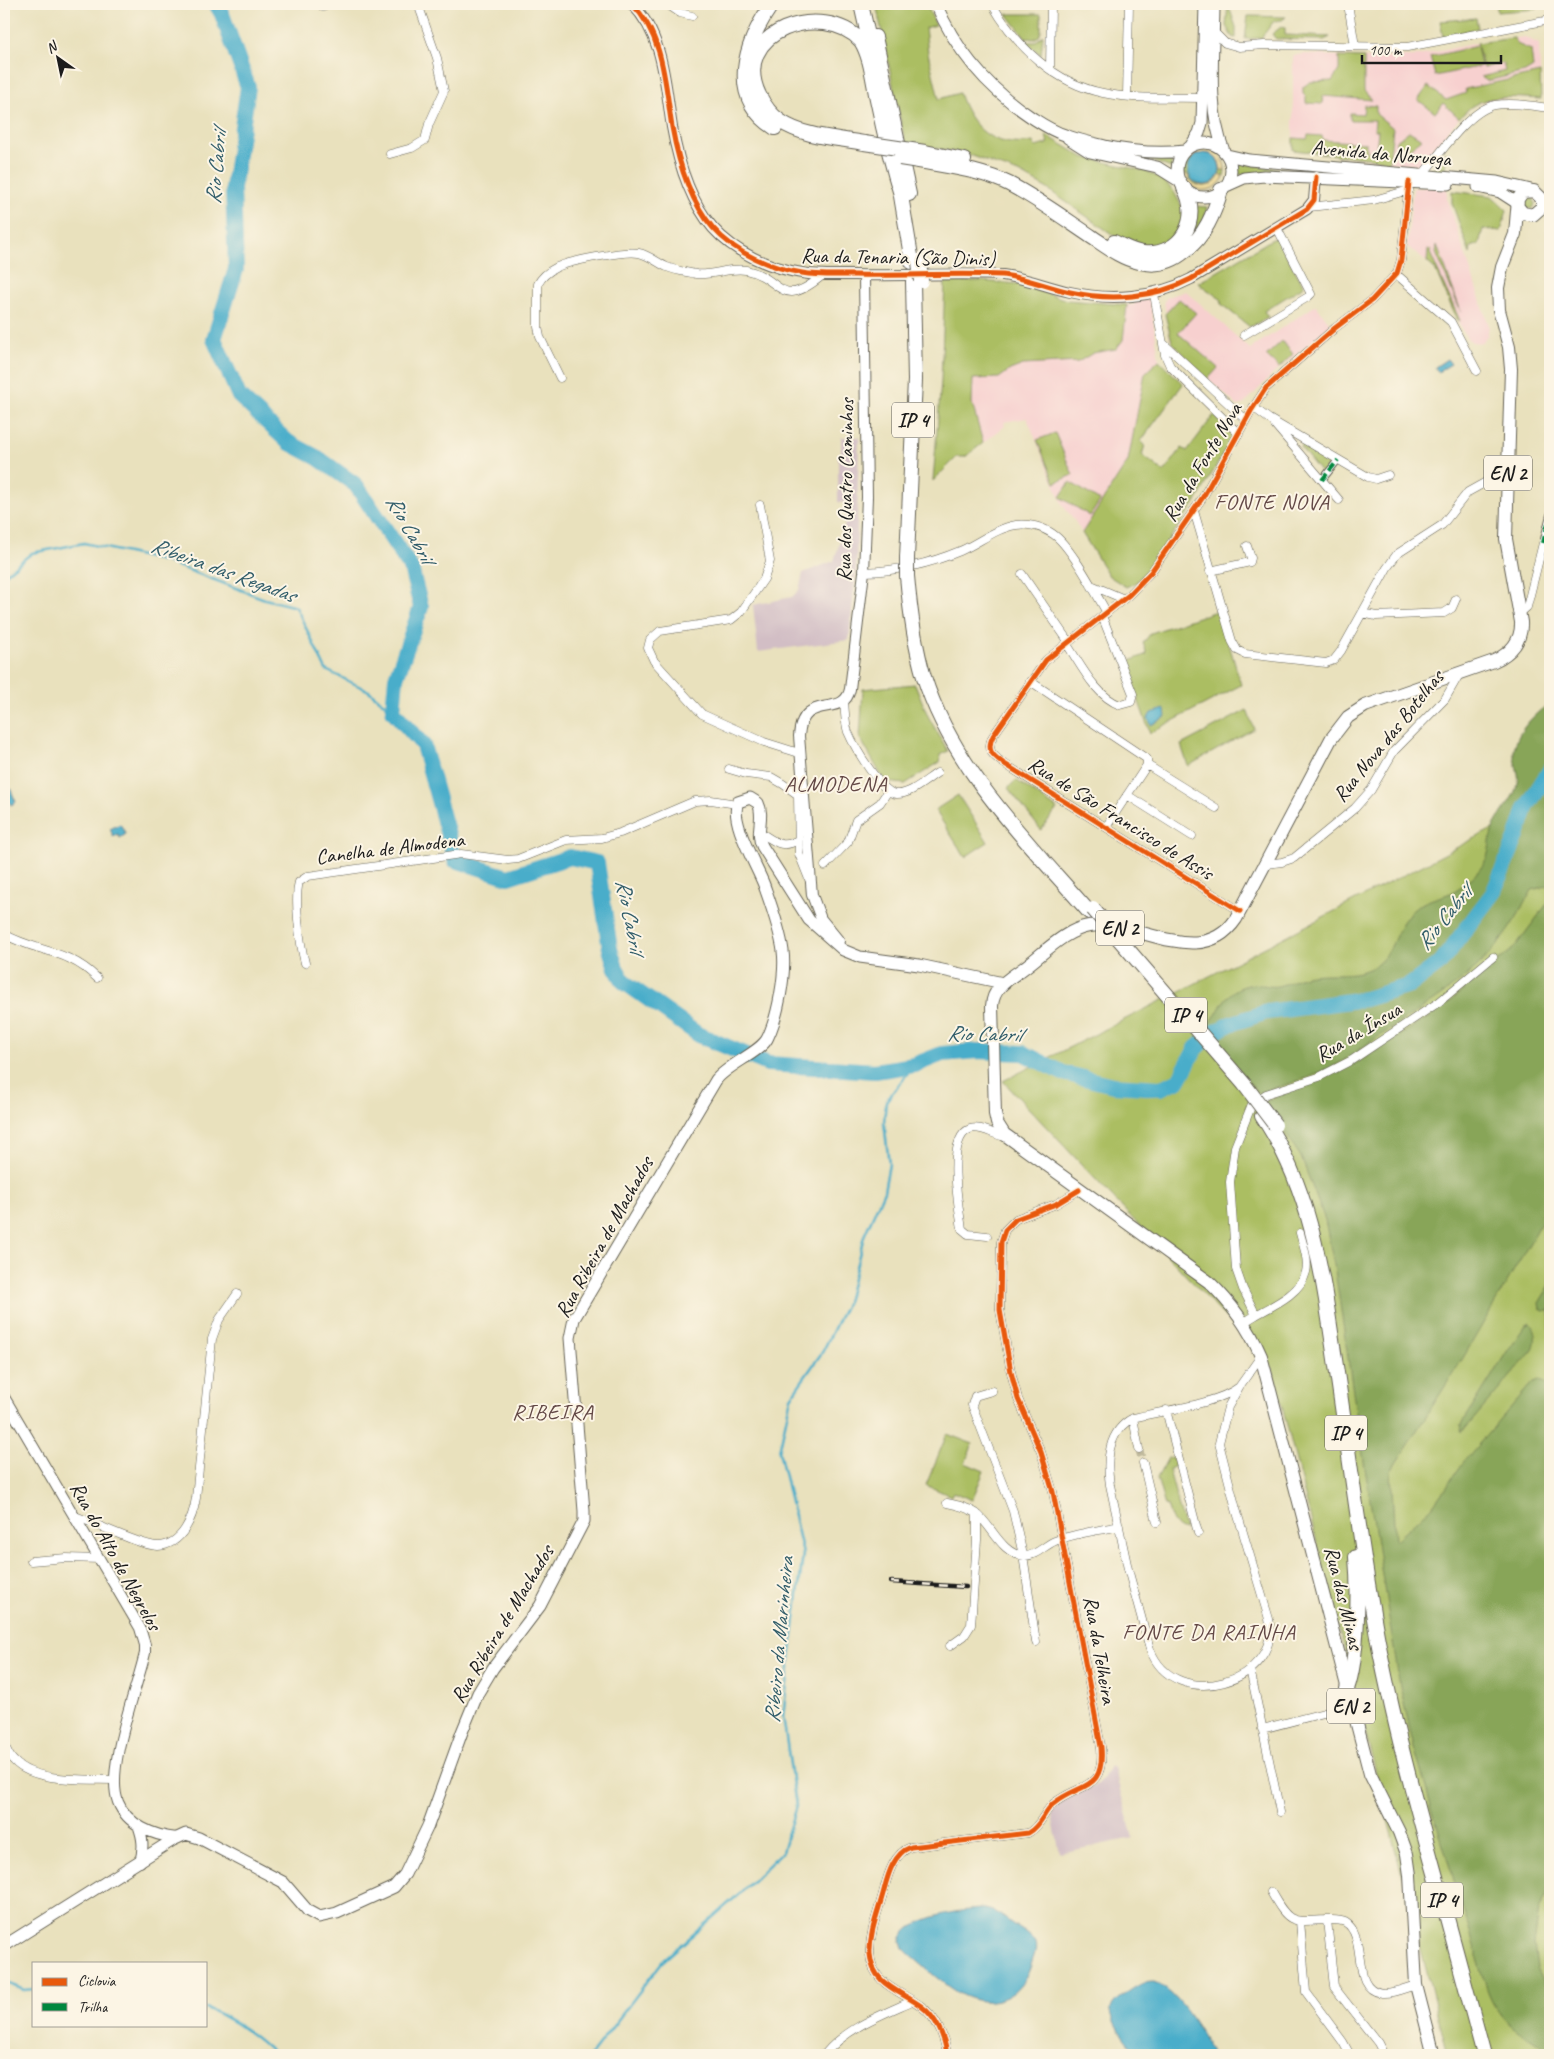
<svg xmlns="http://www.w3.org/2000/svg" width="1554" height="2059" viewBox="0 0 1554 2059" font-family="Caveat,sans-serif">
<rect width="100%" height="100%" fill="#fcf5e5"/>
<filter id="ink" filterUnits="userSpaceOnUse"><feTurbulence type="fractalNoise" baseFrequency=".02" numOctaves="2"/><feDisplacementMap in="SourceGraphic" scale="10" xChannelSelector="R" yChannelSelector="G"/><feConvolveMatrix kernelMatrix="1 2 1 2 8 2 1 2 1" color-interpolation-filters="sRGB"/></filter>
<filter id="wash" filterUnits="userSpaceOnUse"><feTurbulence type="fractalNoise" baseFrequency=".0096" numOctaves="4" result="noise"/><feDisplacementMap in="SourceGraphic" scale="20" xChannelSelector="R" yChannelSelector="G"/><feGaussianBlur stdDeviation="1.12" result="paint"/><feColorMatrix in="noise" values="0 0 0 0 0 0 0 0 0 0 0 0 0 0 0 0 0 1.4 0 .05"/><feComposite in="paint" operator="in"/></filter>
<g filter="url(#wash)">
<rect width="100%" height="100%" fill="#e9e1bd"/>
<path fill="#f7d0cf" d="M1525,37L1539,44L1541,99L1508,98L1475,104L1459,118L1418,166L1293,150V56L1304,54L1371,58L1418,56L1477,43Z
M1447,186V199L1489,326L1487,337L1481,343L1472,342L1467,338L1456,319L1435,269L1407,246L1413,188Z
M1186,291L1250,349L1316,305L1331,325L1274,373L1244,404L1238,406L1208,379L1170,340L1164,301L1168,297Z
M1150,299L1159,360L1145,373L1128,461L1082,533L1073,518L1063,506L1027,418L1004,422L1005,426L983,443L972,403L973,379L999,378L1010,370L1023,365L1078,362L1093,353L1116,349L1123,340L1127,305H1134L1135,300Z"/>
<path fill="#d2bec5" d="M841,437H859L856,572L849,640L758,652L753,605L792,597L799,590L803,573L834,561L847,517L845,503L838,502V454H841Z
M1110,1766L1114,1768L1133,1838L1060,1853L1051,1812L1066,1798L1097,1785L1103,1779Z"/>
<path fill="#abbe62" stroke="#646d3f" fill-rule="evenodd" d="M876,4H926L936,25L925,28L928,53L939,99L959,93C971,129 994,149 1033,142L1035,147L1048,144L1046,135L1083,157L1145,171L1160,178L1173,190L1185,212L1184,226L1170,243L1146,248L1119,239L1046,188L1021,174L970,155L905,142Z
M1228,4L1236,27V38L1232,37L1226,26Z
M1497,4H1537V9L1497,12Z
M1007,14H1041V31L1039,36L1034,39L1026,38Z
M1248,16H1250L1286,17L1282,20L1274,21L1261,38L1245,39Z
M1476,18L1478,28L1443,37L1440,21Z
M1281,27L1285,28V35L1330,37L1324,40L1276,39L1272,34Z
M1043,35L1041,55L1026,42H1035Z
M1514,38L1517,44L1531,50L1533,67L1525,72L1487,81L1481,77L1505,71L1503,63L1483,68L1477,43Z
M1477,46L1481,66L1435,76L1430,57Z
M1339,57L1364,58V91L1372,100L1323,96L1322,104L1306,103V97L1303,94V87L1310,82L1332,81L1339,70Z
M1540,73L1541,99C1521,98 1492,94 1474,105C1468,108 1464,114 1459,118L1443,103L1435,113L1418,100L1428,86L1446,100L1466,93L1465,89Z
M1364,105L1376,106V114L1393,128L1389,164L1383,163L1382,160L1293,150V138L1307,139L1308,135L1322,136L1323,140L1366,143V152L1376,153L1378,130H1374L1375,120H1350V113L1363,114Z
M1409,131L1422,139L1404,153L1395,142Z
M1205,152L1217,157L1221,170H1225L1224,177L1220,176C1212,191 1194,190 1187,174L1183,175V165L1187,158L1189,159L1196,154ZM1195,157L1214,158L1219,164L1220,172L1213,182L1202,185L1192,179L1188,167Z
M1446,152L1445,172L1431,171Z
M1147,157L1172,158L1171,168L1147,159Z
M1237,163L1288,170L1393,178L1288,171H1271L1237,175Z
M1452,191L1492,196L1507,210L1501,231L1483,229L1479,244L1471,247L1470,254L1452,203Z
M1523 203a6 6 0 1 1 12 0a6 6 0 1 1-12 0Z
M1195,206L1207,207L1205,218L1189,240Z
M1276,237L1304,286L1264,311L1268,317L1250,327L1221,304L1222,300L1198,283Z
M1437,245L1461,312L1436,253Z
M1428,249L1431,250L1430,253L1460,321L1458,322L1435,269L1427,262Z
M980,281L1019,284L1067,300L1127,305L1123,340L1116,349L1093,353L1078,362L1023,365L1010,370L999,378L973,379L972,403L983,443L965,457H957L933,481L941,381L945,282Z
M1179,299L1196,313L1178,333L1218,368L1208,379L1172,342L1165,314Z
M1282,341L1293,354L1279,368L1266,356Z
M1159,360L1183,384L1141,441L1145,445L1142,455L1164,472L1182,448L1187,451L1214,415L1234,435L1197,500L1153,562L1137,582L1126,587L1109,576L1082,533L1128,461L1145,373Z
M1055,433L1073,475L1055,483L1037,440Z
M1303,444L1333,462L1322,474L1300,447Z
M1070,482L1100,501L1090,516L1060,497Z
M1219,610L1241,685L1150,733L1125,663L1147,654L1143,643L1151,633Z
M915,684L928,716L948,751L941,755L940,762L905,784L885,782L860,738L863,689Z
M1247,710L1254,729L1188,766L1181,745Z
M1016,780L1057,809L1041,830L1008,788Z
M958,795L988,842L965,857L935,810Z
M1550,799V2055H1448L1272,1367L1003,1081L1173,995Z
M947,1434L973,1444L965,1463L984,1471L972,1500L953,1492L951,1496L926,1485Z
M1172,1457L1176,1465L1169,1470L1185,1530C1173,1528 1170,1516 1167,1505L1165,1506L1157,1478L1168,1458Z"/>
<path fill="#88a558" stroke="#52603a" d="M1550,703V885L1532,890C1522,909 1511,928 1498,944C1467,982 1424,1007 1384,1033C1370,1041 1358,1052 1343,1061C1317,1077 1287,1084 1258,1093L1203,1027C1223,1017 1217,993 1248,985C1258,982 1268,988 1278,986C1288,984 1296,978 1306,976C1329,971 1356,979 1376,965C1397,950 1395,921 1417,907C1426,900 1437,898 1448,894C1461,888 1475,877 1483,865C1492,851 1488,840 1494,826C1501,812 1514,799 1518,783C1520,774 1515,766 1514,757C1512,735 1534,714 1550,703Z
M1550,900V1208L1463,1358L1391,1471L1395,1541L1432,1507L1465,1460L1532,1383L1539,1380L1550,1386V1887L1539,1910L1534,1944L1537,1969L1550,1993V2053C1526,2033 1502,2027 1489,1995L1430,1802L1414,1747L1400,1686L1356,1412L1335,1270L1325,1220L1301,1157L1265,1102L1356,1063L1441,1009L1514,948Z
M1550,1285V1311H1544L1540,1309L1539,1303Z
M1530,1323C1536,1330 1537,1342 1533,1350L1466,1428L1461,1432L1462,1424L1506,1353L1525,1326Z"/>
<path fill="#eeda9e" stroke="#857b5d" d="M1201,148C1215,148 1225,156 1225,170H1221L1219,161L1209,153L1196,154L1189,160L1187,158L1195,150Z
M1187,174C1193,189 1212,191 1220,175L1224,177C1215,195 1190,195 1183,175Z"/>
<path fill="#4aadca" stroke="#336473" d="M1188 169a16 16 0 1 1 32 0a16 16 0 1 1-32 0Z
M1447,359L1451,364L1438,372L1435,367Z
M1165,709L1166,717L1151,725L1148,718L1151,713Z
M10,788L16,802L11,805L4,791Z
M120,824L126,834L120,838L118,834L113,836L110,829Z
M984,1909C995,1910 1003,1917 1011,1923C1019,1929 1031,1934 1035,1943C1037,1949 1034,1956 1032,1962C1023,1995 997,2010 964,1996C946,1988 925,1967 909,1954L903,1948L901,1941C906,1917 964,1909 984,1909Z
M1153,1982C1177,1990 1203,2033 1212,2055H1140C1131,2049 1109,2020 1111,2009C1113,2001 1122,1996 1128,1992C1135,1987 1143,1982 1153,1982Z"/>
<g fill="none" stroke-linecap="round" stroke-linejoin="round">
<path stroke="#4aadca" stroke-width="2.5" d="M4,575L32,553L84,543L167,562L265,599L296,607L326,670L369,691L393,711
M4,1982L24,1990L34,1989
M206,2008C234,2019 255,2035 276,2055
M591,2055L662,1962L738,1895L782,1852L796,1806L783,1716L803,1554L779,1451L791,1397L823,1351L847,1302L864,1236L884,1191L889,1164L884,1122L886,1101L914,1065"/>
<path stroke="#4aadca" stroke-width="16" d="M216,4L222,14L248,87L233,188L236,269L214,339L239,396L288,442L318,458L356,485L411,568L421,607L396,678L393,711L423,745L455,860L508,877L570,857L597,863L610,949L616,968L624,982L699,1035L768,1064L875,1071L914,1065L942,1054L977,1051L1023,1053L1063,1073L1113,1085L1161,1088L1179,1080L1196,1048L1217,1031L1230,1024L1267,1012L1365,999L1409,986L1441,962L1493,893L1517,836L1526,808L1550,770"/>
</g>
</g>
<g filter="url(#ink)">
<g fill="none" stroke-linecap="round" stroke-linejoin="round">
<path stroke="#c0ba9d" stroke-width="8" stroke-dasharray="8 4" stroke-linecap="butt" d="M1139,1449L1143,1463"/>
<defs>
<path id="pedestrian" d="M1322,480L1338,460
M1543,543L1550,515"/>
<path id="minor" d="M667,4L680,13L692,16
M992,4C1016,46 1054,83 1103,93C1135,100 1170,97 1203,98
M1348,4L1355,46
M323,7L329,4
M1214,32L1225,43L1239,47L1264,45L1407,47L1550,20
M1050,69L1051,4
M1127,96L1129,4
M390,154L412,148L425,140L429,124L444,91L437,58L418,4
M1423,174C1439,155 1469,110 1495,105C1513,102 1533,106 1550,108
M1309,207L1374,200L1409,190
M1396,274L1451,322L1477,371
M1154,294L1165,355L1170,366L1239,434
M1244,335L1308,297L1311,294L1277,228
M1164,344L1246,420
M560,378L540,337L538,327V284C542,276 549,271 557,267C570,261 626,250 639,253C649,255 658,263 667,267C676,271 687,272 696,274C713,276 729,267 746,270C783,278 779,312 823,275
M1253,407L1269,419L1368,477L1376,479L1388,475
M1275,425L1339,500
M760,505L770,561L764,579L741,612L731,620L660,631L650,640L648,648L654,661L702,714L764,742L799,753
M1194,511L1232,641L1237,650L1245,654L1326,663L1334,660L1341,651L1387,568L1397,554L1442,525L1468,492L1486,482L1508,474
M1210,571L1250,562L1251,558L1247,546
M864,572C897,571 929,564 960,551C979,543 996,528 1016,525C1028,523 1043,527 1053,534C1070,545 1096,594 1107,613
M1022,574L1068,641
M1091,585L1124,599
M1362,613L1376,616L1444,613L1452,608L1456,599
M1520,613L1527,607L1543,543
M1066,643C1080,663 1095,696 1120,705L1131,702L1133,694L1102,616
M1030,681L1147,759V765L1106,827
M844,702C845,711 845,723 848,732C854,746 881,793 896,794C910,795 926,780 937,773
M1147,765L1216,808
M729,769L746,774L771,777L783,784L801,797
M798,795L799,854L809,879
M1127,795L1192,836
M758,831C773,840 782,851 799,839
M1266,864L1282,862L1294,858L1355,808L1371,790L1394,751L1445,699L1460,673
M825,866L848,842L856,820L880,803L888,791
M1240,911L1003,763C992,755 986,750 993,736L1046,660L1129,595L1151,572L1203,497L1251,411L1266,388L1335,328L1372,300L1397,273L1401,260L1409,182
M4,934C37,953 67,948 97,978
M305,963C300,944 294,900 299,882L308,876L461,854L508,860L518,859L566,840L602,838L620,833L695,801L711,800L737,804
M987,1236L968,1234L962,1229C959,1208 945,1138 970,1129C982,1125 996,1137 1008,1137
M1256,1315C1274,1305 1301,1293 1306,1272C1309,1260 1303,1245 1300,1233
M1243,1323L1256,1315L1243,1289L1236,1269L1230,1182L1235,1147L1252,1104L1266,1094L1319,1077L1352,1060L1439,1002L1493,957
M1239,1387C1218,1404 1160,1411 1133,1418C1108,1431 1106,1460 1110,1485L1128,1569L1150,1649C1174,1714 1282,1683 1269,1619L1236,1509L1219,1443L1228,1407L1239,1387L1261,1356
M992,1391L975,1396L972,1405L1013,1511L1023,1555L1036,1642
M1166,1410L1198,1533
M1133,1418L1139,1449
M1143,1463L1157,1522
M947,1503C957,1505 967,1507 976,1513C992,1525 1001,1554 1024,1556C1035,1557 1045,1545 1055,1541C1075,1533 1098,1531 1119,1526
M75,1516C95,1523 141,1546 158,1546C182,1545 193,1518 196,1498L212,1339L219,1320L237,1294
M31,1561L66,1558L100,1559
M950,1646L964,1636L971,1625L977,1540V1514
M1250,1669L1280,1812
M1262,1729L1351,1706
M4,1744C7,1750 9,1757 14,1761C34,1783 88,1779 116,1780
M1271,1892C1289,1924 1291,1922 1326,1920C1332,1920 1339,1919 1345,1922C1369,1936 1349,1989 1382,1993C1393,1994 1405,1988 1416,1985
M1327,1920L1334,1987L1378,2043L1384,2055
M1300,1921L1306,1992L1343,2042L1350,2055
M824,2055C846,2028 881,2015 912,2001
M947,2055C945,2037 936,2017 921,2006C901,1991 872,1985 870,1954C869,1933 879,1910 884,1890C888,1874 894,1853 911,1847L1028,1833C1041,1826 1043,1813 1053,1804C1080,1782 1105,1792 1101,1747L1053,1492L1041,1452L1018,1399L1011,1372L1000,1310L1001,1242L1005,1230L1016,1219L1056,1204L1079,1190"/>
<path id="tertiary" d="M632,4C664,36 665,84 672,127C678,161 690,201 713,228C735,253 770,268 802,273C819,276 838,275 855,275C904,276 953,273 1003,275C1026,278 1047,287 1070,292C1110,301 1155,298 1191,279L1307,209L1314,200L1316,177
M839,941L821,919L812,895L799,736C802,690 844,720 850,689L864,572L867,497L864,276
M4,1397L140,1628L145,1645V1653C137,1689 105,1768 118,1802C127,1825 154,1836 177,1838
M138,1825C143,1838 144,1848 140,1862"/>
<path id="secondary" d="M936,4C956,51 989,89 1031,117C1042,124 1052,131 1065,135C1078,140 1092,143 1105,146C1133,152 1157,154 1185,151
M1214,4C1214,52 1206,105 1224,151
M1068,138L1090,152L1157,167L1181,182
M1177 170a27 27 0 1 1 54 0a27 27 0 1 1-54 0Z
M1190,147L1199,133L1202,123L1205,4
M1227,155L1249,160L1497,182L1531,190
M1224,187L1244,178L1264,176L1448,184
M1478,187L1500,192L1517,203
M4,1946L173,1840L186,1834L199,1838L283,1882L308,1911L319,1917L337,1913L394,1887L405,1874L428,1826L462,1732L478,1693L493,1668L540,1606L584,1521V1511L570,1338L574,1319L716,1080C728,1064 762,1052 768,1037C778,1016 786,974 783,951C780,929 771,905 764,885C757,866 729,821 738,802L750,798L758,803C765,817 755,831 762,846L809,920L843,950L860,957L919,965L1003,983"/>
<path id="primary" d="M1434,2055L1416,1985L1410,1875L1407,1854L1399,1832L1370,1774L1261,1356C1249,1328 1231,1303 1209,1282L1004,1134L997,1123L995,1114L992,1006C993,986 1011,978 1025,967C1044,953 1065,930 1089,926C1137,918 1200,972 1236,919L1331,739L1348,717L1365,706L1494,661C1511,653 1522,641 1521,622L1506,539L1511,369L1509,347L1499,310L1498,288L1502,267L1515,234L1518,199L1523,192L1534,191L1542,199V207L1533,215L1523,213L1518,207"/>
<path id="trunk" d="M772,4C745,43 726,97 775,128
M861,4L871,49
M875,37L909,194
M864,143C837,138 803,137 780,121C771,115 764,105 759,95C729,31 823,0 861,41C871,57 873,81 877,99C884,133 892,166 902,198
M925,152L964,160
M925,162C953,167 983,171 1009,184C1038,199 1065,219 1092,237C1107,247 1121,258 1139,262C1156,266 1172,262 1185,251C1205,236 1214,214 1221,190
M900,190L912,262
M1114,242C1123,246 1133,252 1143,253C1181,257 1202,219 1184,188
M907,558L915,380L913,281
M907,576C910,610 914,644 924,677C953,769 1027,841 1089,912
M1262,1116C1313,1191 1323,1279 1336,1366C1348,1446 1358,1527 1372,1607C1387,1698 1411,1787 1436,1877C1452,1936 1468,1996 1484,2055
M1347,1689C1358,1658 1359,1590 1356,1557"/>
</defs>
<use href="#pedestrian" stroke="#646154" stroke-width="8"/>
<use href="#minor" stroke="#646154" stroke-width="9"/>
<use href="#tertiary" stroke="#646154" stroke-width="12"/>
<use href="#secondary" stroke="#646154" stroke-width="13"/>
<use href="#primary" stroke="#646154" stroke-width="14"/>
<use href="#trunk" stroke="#646154" stroke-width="16"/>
<use href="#pedestrian" stroke="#fff" stroke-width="6"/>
<use href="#minor" stroke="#fff" stroke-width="8"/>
<use href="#tertiary" stroke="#fff" stroke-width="10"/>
<use href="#secondary" stroke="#fff" stroke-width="11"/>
<use href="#primary" stroke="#fff" stroke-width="12"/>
<use href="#trunk" stroke="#fff" stroke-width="14"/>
<defs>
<path id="rail" d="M891,1582L966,1587"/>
</defs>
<use href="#rail" stroke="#1c1c1c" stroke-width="4.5"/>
<use href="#rail" stroke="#fcf5e5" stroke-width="2.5" stroke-dasharray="8" stroke-linecap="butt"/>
<defs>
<path id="trunk-bridge" d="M864,143L925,152
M900,158L925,162
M919,261L921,281
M907,558V576
M1093,909L1244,1084L1275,1125"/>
</defs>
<use href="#trunk-bridge" stroke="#646154" stroke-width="16" stroke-linecap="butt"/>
<use href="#trunk-bridge" stroke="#fff" stroke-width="14"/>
<path stroke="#00873e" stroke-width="4" stroke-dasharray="8 4" stroke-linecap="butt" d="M1322,480L1338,460
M1543,543L1550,515"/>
<defs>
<path id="cycleway" d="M632,4C664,36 665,84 672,127C678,161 690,201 713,228C735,253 770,268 802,273C819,276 838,275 855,275C904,276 953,273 1003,275C1026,278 1047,287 1070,292C1110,301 1155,298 1191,279L1307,209L1314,200L1316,177
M1240,911L1003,763C992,755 986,750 993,736L1046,660L1129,595L1151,572L1203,497L1251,411L1266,388L1335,328L1372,300L1397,273L1401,260L1409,182
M947,2055C945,2037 936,2017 921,2006C901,1991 872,1985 870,1954C869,1933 879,1910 884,1890C888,1874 894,1853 911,1847L1028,1833C1041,1826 1043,1813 1053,1804C1080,1782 1105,1792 1101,1747L1053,1492L1041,1452L1018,1399L1011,1372L1000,1310L1001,1242L1005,1230L1016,1219L1056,1204L1079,1190"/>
</defs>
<use href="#cycleway" stroke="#fcf5e5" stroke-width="8"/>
<use href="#cycleway" stroke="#e8590c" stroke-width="5"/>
</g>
</g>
<g text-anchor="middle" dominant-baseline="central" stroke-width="4" stroke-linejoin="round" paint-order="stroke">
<g fill="#fcf5e5" stroke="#5f5d58" stroke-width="1">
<rect x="892" y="402.5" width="42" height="35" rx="4"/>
<rect x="1484" y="455.5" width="48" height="35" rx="4"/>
<rect x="1096" y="910.5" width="48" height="35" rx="4"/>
<rect x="1165" y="997.5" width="42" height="35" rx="4"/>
<rect x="1325" y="1415.5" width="42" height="35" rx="4"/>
<rect x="1327" y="1688.5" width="48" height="35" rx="4"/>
<rect x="1421" y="1882.5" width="42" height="35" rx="4"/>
</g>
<g font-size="20" font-weight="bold" fill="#1c1c1c">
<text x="913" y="420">IP 4</text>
<text x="1508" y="473">EN 2</text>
<text x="1120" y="928">EN 2</text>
<text x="1186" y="1015">IP 4</text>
<text x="1346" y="1433">IP 4</text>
<text x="1351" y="1706">EN 2</text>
<text x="1442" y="1900">IP 4</text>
</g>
<g font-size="21" fill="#1c1c1c" stroke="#fcf5e5">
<text transform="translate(1381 153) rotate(5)">Avenida da Noruega</text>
<text transform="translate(898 257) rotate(1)">Rua da Tenaria (São Dinis)</text>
<text transform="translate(1202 462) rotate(-59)">Rua da Fonte Nova</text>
<text transform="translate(845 490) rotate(-89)">Rua dos Quatro Caminhos</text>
<text transform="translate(1388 736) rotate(-51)">Rua Nova das Botelhas</text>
<text transform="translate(1121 818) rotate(32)">Rua de São Francisco de Assis</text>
<text transform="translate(390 848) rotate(-7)">Canelha de Almodena</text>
<text transform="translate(1358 1032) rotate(-31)">Rua da Ínsua</text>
<text transform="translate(604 1237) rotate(-61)">Rua Ribeira de Machados</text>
<text transform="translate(116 1556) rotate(61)">Rua do Alto de Negrelos</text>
<text transform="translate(1344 1598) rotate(76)">Rua das Minas</text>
<text transform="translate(502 1624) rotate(-59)">Rua Ribeira de Machados</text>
<text transform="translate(1100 1650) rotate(80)">Rua da Telheira</text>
</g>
<g font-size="22" font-style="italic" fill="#315d6a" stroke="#fcf5e5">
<text transform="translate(216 167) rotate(-85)">Rio Cabril</text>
<text transform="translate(410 529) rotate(60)">Rio Cabril</text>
<text transform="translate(223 570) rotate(20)">Ribeira das Regadas</text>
<text transform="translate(630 916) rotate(79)">Rio Cabril</text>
<text transform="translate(1444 918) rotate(-51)">Rio Cabril</text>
<text transform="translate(984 1034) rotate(1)">Rio Cabril</text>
<text transform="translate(779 1640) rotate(-85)">Ribeiro da Marinheira</text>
</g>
<g font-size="22" letter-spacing="1" fill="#634846" stroke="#fcf5e5">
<text x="1272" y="502">FONTE NOVA</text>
<text x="836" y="784">ALMODENA</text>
<text x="553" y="1412">RIBEIRA</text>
<text x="1209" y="1632">FONTE DA RAINHA</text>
</g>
</g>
<rect width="1554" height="2059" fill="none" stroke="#fcf5e5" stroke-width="20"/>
<rect x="32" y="1962" width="175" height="65" fill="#fcf5e5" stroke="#a29e95"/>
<rect x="42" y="1978" width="25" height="8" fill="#e8590c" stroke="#a29e95"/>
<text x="78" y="1986" font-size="15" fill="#1c1c1c">Ciclovia</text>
<rect x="42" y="2003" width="25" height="8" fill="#00873e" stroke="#a29e95"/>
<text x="78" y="2012" font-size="15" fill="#1c1c1c">Trilha</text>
<g transform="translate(58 58) rotate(327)" stroke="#fcf5e5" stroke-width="4" paint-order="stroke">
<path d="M0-4L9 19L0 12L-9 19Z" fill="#1c1c1c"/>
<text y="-8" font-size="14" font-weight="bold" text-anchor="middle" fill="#1c1c1c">N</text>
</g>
<path d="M1362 55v8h139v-8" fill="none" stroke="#1c1c1c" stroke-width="2.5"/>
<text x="1369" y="55" font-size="15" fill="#1c1c1c" stroke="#fcf5e5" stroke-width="4" paint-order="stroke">100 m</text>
</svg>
